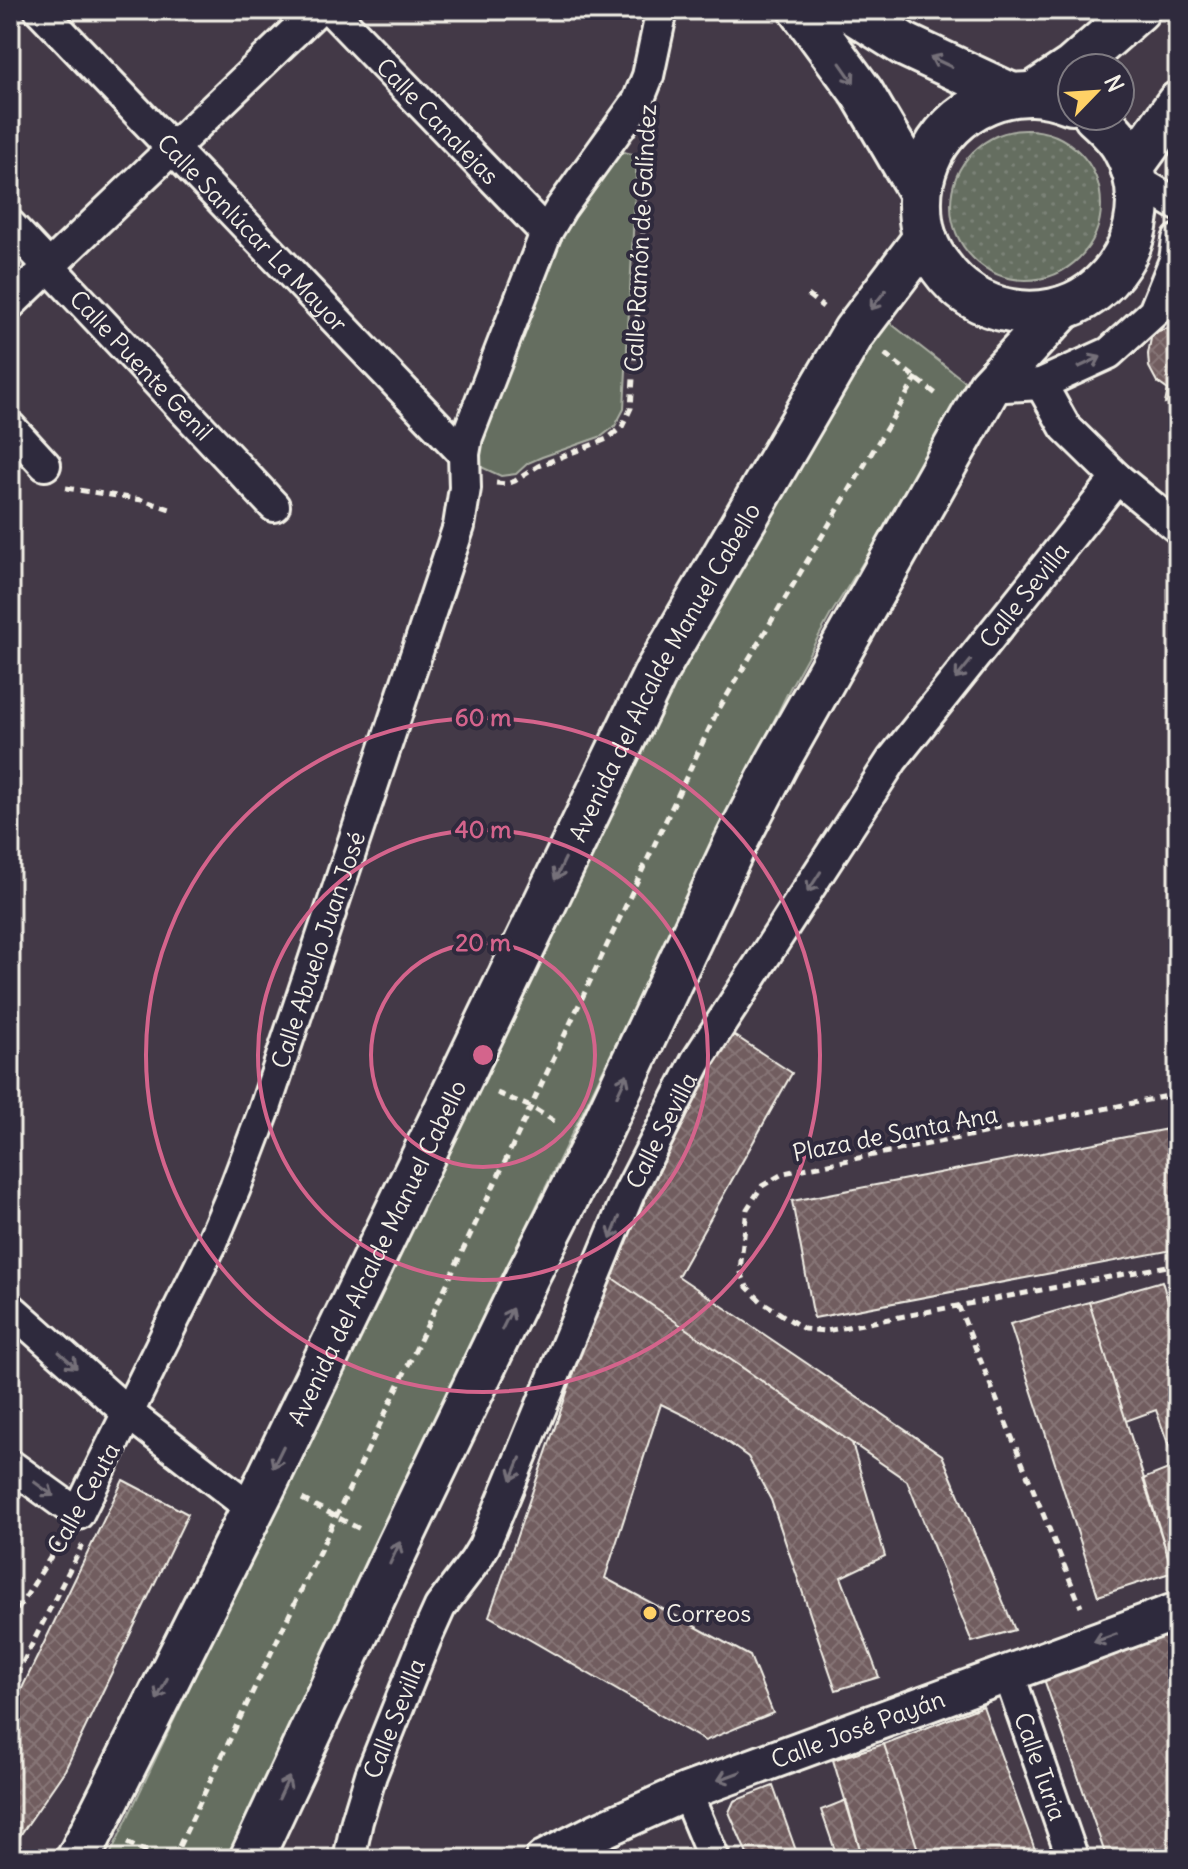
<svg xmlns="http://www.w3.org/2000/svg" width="1188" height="1869" viewBox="0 0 1188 1869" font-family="Delius,sans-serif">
<defs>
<pattern id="grass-dots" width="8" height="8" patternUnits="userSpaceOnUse" patternTransform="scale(2)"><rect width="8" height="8" fill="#656e61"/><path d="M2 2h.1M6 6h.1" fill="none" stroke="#7c8378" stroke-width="1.8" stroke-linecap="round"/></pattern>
<pattern id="building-cross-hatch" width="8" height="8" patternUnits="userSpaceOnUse" patternTransform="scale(2)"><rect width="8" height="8" fill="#715d5f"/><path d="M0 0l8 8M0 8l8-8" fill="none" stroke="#867576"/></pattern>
</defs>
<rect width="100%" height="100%" fill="#433947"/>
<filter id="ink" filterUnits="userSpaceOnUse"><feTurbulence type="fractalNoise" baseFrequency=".0125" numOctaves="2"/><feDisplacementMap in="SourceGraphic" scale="16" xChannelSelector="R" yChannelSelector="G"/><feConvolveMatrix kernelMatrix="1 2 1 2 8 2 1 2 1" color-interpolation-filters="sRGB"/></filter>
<g filter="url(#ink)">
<path fill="url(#grass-dots)" stroke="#acb0a4" stroke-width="2" d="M951 205a75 75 0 1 1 150 0a75 75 0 1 1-150 0Z"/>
<path fill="#656e61" stroke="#acb0a4" stroke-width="2" d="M615,150L637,155L624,409L615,426L602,436L542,457L528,463L516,474L501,476L479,466L474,440L551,241Z
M885,319L972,387L831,614L790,688L538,1203L229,1859H108L606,810L653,718Z"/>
<path fill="url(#building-cross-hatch)" stroke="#f4f1e8" stroke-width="2" d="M1178,325V399L1165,403L1168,390L1157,382L1149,367L1148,354L1152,333Z
M728,1031L792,1073L678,1276L942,1455L1015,1630L972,1642L907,1481L608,1275Z
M1178,1127V1249L814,1318L792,1201Z
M608,1275L852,1443L885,1556L841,1577L879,1677L836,1690L771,1500L748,1457L704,1425L661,1404L605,1578L750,1656L773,1713L705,1741L489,1616Z
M1162,1281L1178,1336V1570L1173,1572L1143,1479L1176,1466L1156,1410L1126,1421L1089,1302Z
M1089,1302L1173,1572L1098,1596L1010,1324Z
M123,1480L188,1514L65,1770L10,1850V1713Z
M1178,1628V1859H1107L1044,1679Z
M983,1706L1038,1858L921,1859L884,1744Z
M884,1744L921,1859H863L833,1760Z
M773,1786L799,1859H749L729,1812L734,1801Z
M846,1800L863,1859H838L821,1810Z"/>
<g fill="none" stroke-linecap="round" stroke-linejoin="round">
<defs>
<g id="minor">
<path id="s1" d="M40,10L464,454"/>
<path id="s2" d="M331,10L546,233"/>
<path d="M1136,180L1178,205"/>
<path id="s3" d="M10,225L274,506"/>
<path d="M10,304L317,10"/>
<path d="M1041,384L1065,427L1117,478L1178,528"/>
<path d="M989,387L1041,384L1109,353L1154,312L1175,260L1178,240"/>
<path d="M10,427L45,465"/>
<path d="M10,1308L128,1413L252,1509"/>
<path id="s4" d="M10,1465L78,1514L213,1240L235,1188L263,1114L459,526L465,488L464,454L467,437L546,233L561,208L638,101L648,76L662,10"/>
<path id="s5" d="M1008,1672L1073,1859"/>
<path d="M686,1792L714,1859"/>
<path id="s6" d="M349,1859L357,1821L371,1775L426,1638L440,1607L475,1561L484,1546L629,1193L696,1062L892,760L1117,478"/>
</g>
<g id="tertiary">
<path id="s7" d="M544,1859L597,1832L686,1792L1178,1611"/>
</g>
<g id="secondary">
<path d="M801,10L862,93L920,192"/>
<path d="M849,10L905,45L1012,95"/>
<path d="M1033,94L1072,68L1138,10"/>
<path d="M1072,103C1059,98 1045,94 1031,94C969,93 918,144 920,205C920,228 927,250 941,267C958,291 982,306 1011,311C1039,316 1069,310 1092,293C1137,259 1152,197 1123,147C1116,135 1105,125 1095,116"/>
<path d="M1132,167L1178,103"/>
<path id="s8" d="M78,1859L267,1481L656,672L854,332L925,238"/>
<path d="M251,1859L397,1548L528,1275L594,1145L735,844L777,763L989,387L1063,308"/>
</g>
</defs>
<use href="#minor" stroke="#f4f1e8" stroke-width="36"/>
<use href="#tertiary" stroke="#f4f1e8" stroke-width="42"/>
<use href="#secondary" stroke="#f4f1e8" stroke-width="48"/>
<path stroke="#f4f1e8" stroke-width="5" stroke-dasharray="8 6" stroke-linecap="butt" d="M808,295L823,307
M885,354L940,397
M496,483L507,484L515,481L538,466L607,439L622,427L631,408L649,144
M66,488L142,500L170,509
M497,1093L531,1107L559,1124
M1178,1094L784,1173L762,1186L747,1209L740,1270L747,1287L761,1301L804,1329L826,1331L1178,1264
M958,1305L1081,1607
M302,1499L364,1531
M10,1622L60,1542
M10,1688L82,1545
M127,1843L161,1859
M173,1859L502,1168L716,714L917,377"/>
<use href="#minor" stroke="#2f2a3d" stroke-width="30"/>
<use href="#tertiary" stroke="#2f2a3d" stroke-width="36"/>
<use href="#secondary" stroke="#2f2a3d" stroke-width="42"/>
</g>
<defs><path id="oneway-shaft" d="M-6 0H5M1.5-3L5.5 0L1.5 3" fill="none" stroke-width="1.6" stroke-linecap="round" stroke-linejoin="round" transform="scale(2)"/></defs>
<g stroke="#747079">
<use href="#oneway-shaft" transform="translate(941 62) rotate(-155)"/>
<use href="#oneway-shaft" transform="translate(847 73) rotate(55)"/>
<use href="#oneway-shaft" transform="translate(878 300) rotate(128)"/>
<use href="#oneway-shaft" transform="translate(1090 362) rotate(-25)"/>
<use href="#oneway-shaft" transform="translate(963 670) rotate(129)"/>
<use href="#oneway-shaft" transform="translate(560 869) rotate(116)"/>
<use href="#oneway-shaft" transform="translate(814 882) rotate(123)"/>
<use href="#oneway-shaft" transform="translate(622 1085) rotate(-65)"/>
<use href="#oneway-shaft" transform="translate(615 1228) rotate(112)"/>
<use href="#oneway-shaft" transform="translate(507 1319) rotate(-64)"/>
<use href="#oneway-shaft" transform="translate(68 1360) rotate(42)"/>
<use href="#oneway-shaft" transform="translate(278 1457) rotate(116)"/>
<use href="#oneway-shaft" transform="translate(516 1469) rotate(112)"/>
<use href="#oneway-shaft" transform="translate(44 1489) rotate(36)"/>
<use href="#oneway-shaft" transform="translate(395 1553) rotate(-65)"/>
<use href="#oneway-shaft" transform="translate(1105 1638) rotate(160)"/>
<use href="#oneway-shaft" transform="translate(162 1689) rotate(116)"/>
<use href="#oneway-shaft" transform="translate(729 1776) rotate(160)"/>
<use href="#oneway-shaft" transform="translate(284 1788) rotate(-65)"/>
</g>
</g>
<g fill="none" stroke="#d4648c" stroke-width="4">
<circle cx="483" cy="1055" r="112"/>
<circle cx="483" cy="1055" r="225"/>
<circle cx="483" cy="1055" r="337"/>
</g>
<circle fill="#ffd166" stroke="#2f2a3d" stroke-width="3" cx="650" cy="1613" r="8"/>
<g text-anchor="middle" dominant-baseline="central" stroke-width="8" stroke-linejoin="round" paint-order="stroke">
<g font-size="24" fill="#f4f1e8" stroke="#2f2a3d">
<text stroke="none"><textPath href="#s2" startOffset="154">Calle Canalejas</textPath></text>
<text stroke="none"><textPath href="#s1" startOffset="308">Calle Sanlúcar La Mayor</textPath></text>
<text transform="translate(640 238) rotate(-87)">Calle Ramón de Galíndez</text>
<text stroke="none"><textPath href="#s3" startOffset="192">Calle Puente Genil</textPath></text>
<text stroke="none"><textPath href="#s6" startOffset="1444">Calle Sevilla</textPath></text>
<text stroke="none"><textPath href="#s8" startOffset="1324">Avenida del Alcalde Manuel Cabello</textPath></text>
<text stroke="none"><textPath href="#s4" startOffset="698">Calle Abuelo Juan José</textPath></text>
<text stroke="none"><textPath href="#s6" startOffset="796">Calle Sevilla</textPath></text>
<text transform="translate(895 1133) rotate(-11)">Plaza de Santa Ana</text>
<text stroke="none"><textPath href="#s8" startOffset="676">Avenida del Alcalde Manuel Cabello</textPath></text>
<text transform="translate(83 1498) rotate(-61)">Calle Ceuta</text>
<text stroke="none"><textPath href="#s6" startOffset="148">Calle Sevilla</textPath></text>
<text stroke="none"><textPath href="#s7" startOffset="340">Calle José Payán</textPath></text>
<text stroke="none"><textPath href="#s5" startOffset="100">Calle Turia</textPath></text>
</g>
<g font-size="24" fill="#f4f1e8" stroke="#2f2a3d" text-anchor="start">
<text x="666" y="1613">Correos</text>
</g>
</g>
<circle cx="483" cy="1055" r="12" fill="#d4648c" stroke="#2f2a3d" stroke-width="4"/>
<g font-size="24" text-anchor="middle" font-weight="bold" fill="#d4648c" stroke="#2f2a3d" stroke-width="8" stroke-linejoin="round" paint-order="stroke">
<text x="483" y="726">60 m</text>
<text x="483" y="838">40 m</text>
<text x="483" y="951">20 m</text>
</g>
<rect width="1188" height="1869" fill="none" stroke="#2f2a3d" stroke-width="40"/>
<rect x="20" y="20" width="1148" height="1829" fill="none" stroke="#f4f1e8" stroke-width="3" filter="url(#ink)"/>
<g transform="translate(1096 92) rotate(65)"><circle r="38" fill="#2f2a3d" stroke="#7e7a81" stroke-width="2"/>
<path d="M0-6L14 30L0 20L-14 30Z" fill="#ffd166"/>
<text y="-12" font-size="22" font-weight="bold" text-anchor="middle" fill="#f4f1e8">N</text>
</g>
</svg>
